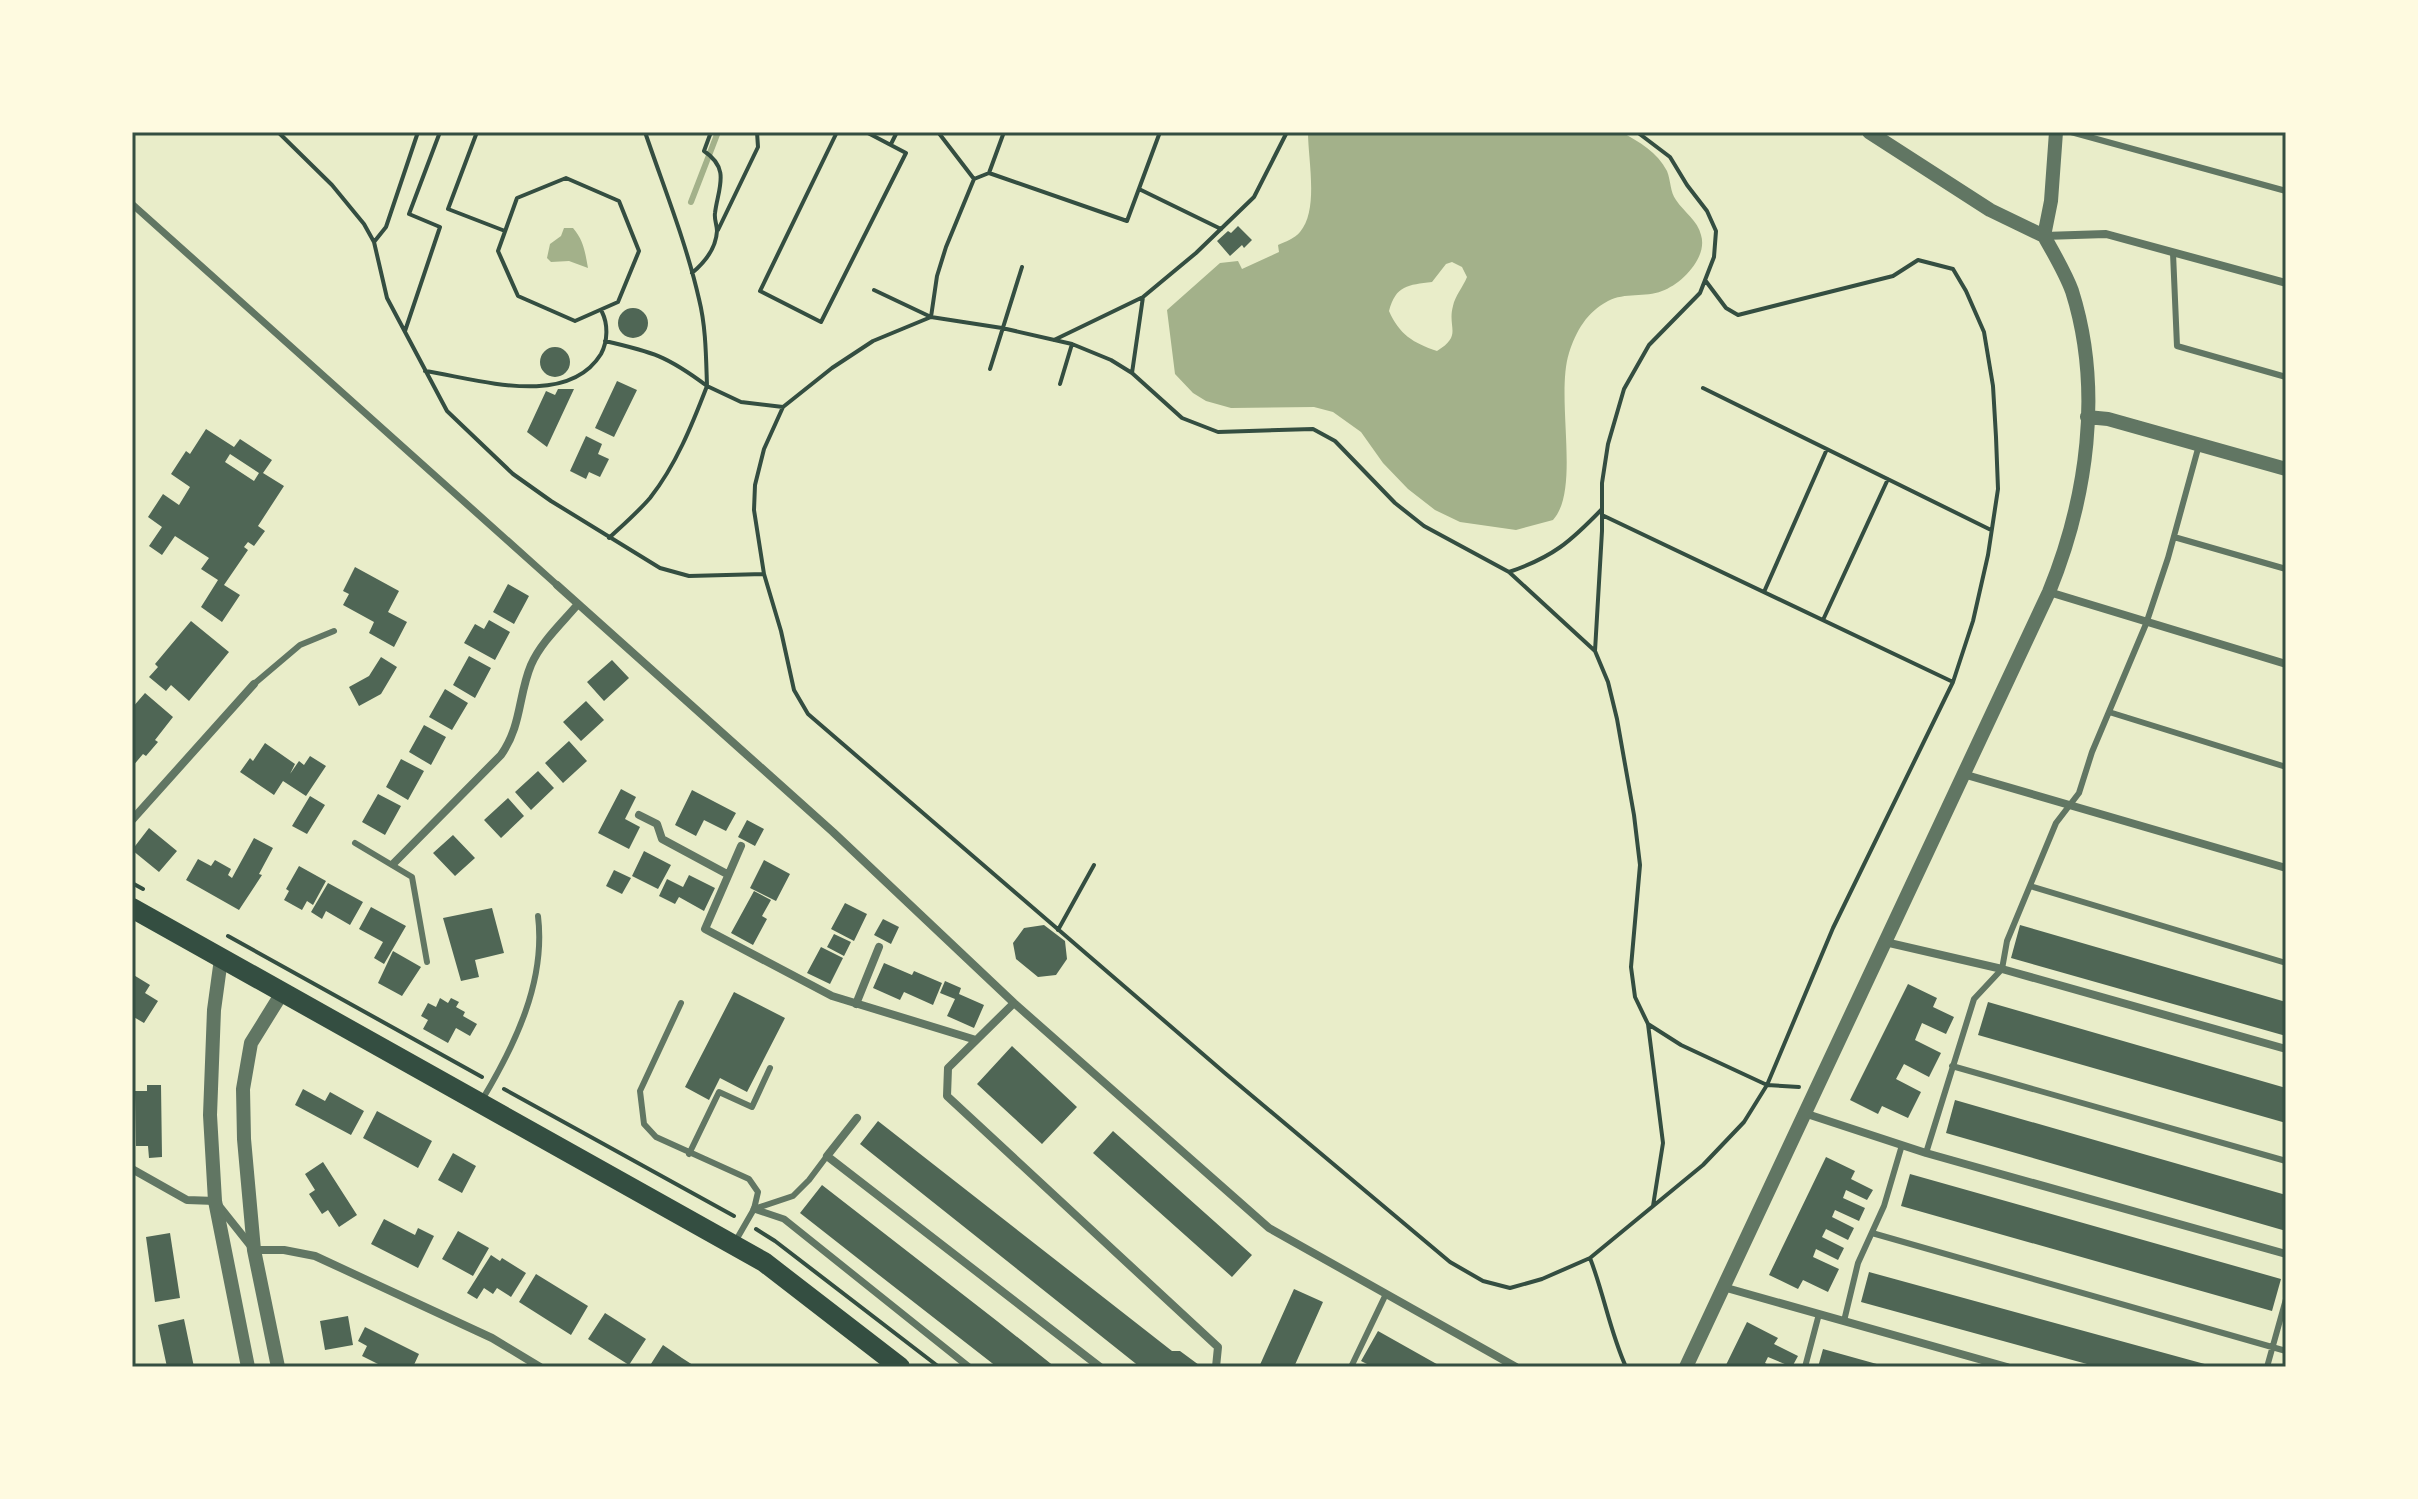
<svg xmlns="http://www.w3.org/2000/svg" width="2418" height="1499" viewBox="0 0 2418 1499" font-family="Barlow,sans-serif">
<rect width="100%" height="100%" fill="#e9edc9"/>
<path fill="#a3b18a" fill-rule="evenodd" d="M1308,132H1621C1640,142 1657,152 1667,171C1671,181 1670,192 1676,200C1684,212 1698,221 1701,235C1708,257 1682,284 1662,291C1645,298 1625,292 1608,301C1587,312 1576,331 1569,353C1555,398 1581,489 1553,520L1516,530L1460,522L1435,510L1408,489L1383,463L1361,432L1333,412L1314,407L1231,408L1206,401L1193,393L1175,374L1167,310L1220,263L1238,261L1242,269L1279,252L1278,245C1285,242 1295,238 1300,232C1319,210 1308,160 1308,132ZM1452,262L1462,267L1467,277C1463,287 1455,296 1453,306C1447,328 1463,335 1437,351C1413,343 1399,334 1389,311C1396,285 1408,285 1432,282L1446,264Z
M564,228H573C584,241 585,252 588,268L569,261L551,262L547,258L550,244L561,236Z"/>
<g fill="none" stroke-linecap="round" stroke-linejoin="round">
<path stroke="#a3b18a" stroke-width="6" d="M691,202L718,132"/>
</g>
<path fill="#4f6655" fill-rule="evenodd" d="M1238,226L1252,240L1244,248L1242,245L1230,256L1217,241L1228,231L1231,233Z
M618 323a15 15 0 1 1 30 0a15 15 0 1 1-30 0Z
M540 362a15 15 0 1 1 30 0a15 15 0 1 1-30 0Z
M617,381L637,390L614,437L595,428Z
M558,389H574L547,447L527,432L546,391L555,395Z
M206,429L234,447L240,439L272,460L263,473L284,486L258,526L265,531L254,546L248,542L244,547L248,550L224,585L240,595L222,622L201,607L218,580L201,569L209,558L175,536L162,555L149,546L162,527L148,517L163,494L179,505L190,487L171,474L186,451L190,454ZM230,454L259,473L254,481L225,462Z
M586,436L602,444L598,454L609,459L600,477L589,472L586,479L570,471Z
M355,567L399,591L388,612L407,622L394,647L369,633L374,622L343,605L349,594L343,591Z
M508,584L529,596L514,624L493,612Z
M489,620L510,632L495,660L464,643L475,624L484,629Z
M191,621L229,652L189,701L171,685L166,691L149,677L158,667L155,664Z
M469,656L491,668L475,698L453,685Z
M381,657L397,667L381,694L359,706L349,687L369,676Z
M612,660L629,678L604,701L587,682Z
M445,689L468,703L452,730L429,717Z
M145,693L173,717L155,740L158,742L146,756L143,754L132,767V708Z
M586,701L604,720L581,741L563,722Z
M424,725L446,737L431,765L409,752Z
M569,741L587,761L563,783L545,763Z
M265,743L295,764L290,774L299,761L304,765L310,756L326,766L306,796L283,781L274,795L240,772L250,758L253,761Z
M401,759L424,771L408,800L386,787Z
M538,771L554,788L531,810L515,792Z
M621,789L636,797L625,819L640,827L629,849L598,833Z
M692,790L736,813L726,831L704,820L696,836L675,825Z
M378,794L401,806L385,835L362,822Z
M310,796L325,805L307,834L292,826Z
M508,798L524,816L501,838L484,820Z
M747,820L764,829L755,846L738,837Z
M149,828L177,851L159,872L132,850Z
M453,835L475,858L455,876L433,853Z
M254,838L273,848L259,874L262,875L239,910L186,880L198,859L211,866L215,860L231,869L228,875L232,878Z
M644,851L671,865L658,889L632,876Z
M764,860L790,874L776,901L750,888Z
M299,866L326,881L313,905L307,901L302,910L284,900L289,891L286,889Z
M614,870L631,878L622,894L606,886Z
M689,875L715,888L704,911L679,897L675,904L659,896L667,879L683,887Z
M328,883L363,902L350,925L326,911L322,919L311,912Z
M754,891L771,900L762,916L767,919L753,945L731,933Z
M845,903L867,914L854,941L831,929Z
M371,907L406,926L384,964L374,958L383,942L359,929Z
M492,908L504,953L475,960L479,977L461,981L443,918Z
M883,919L899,927L891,944L874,935Z
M1044,925L1065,941L1067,959L1056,975L1038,977L1016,959L1013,943L1024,928Z
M2020,925L2286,1002V1036L2011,958Z
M834,934L851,942L844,956L827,947Z
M821,947L843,958L830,984L807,973Z
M393,951L421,967L402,996L378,983Z
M884,963L912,975L914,971L942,983L933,1005L904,992L900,1000L873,988Z
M132,974L150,985L145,993L158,1001L144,1023L132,1016Z
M945,981L961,988L959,994L984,1005L974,1028L947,1016L955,999L940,993Z
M1908,984L1937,998L1933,1007L1954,1017L1946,1034L1922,1023L1917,1035L1915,1040L1941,1053L1929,1077L1904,1064L1896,1079L1921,1092L1908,1118L1882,1106L1878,1114L1850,1100Z
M734,992L785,1018L747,1092L720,1078L709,1100L685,1087Z
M440,998L448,1003L451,998L459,1002L456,1007L465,1012L463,1016L477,1024L470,1036L456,1028L448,1043L423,1029L428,1020L421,1016L428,1003L436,1007Z
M1988,1002L2286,1088V1123L1978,1035Z
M1012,1046L1077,1107L1042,1144L977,1084Z
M147,1085H161L162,1157L149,1158L148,1146H136L135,1091H147Z
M303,1089L325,1101L330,1092L364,1111L351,1135L295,1105Z
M1955,1100L2286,1195V1231L1946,1133Z
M377,1111L432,1141L418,1168L363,1138Z
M878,1121L1172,1351H1180L1199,1365L1197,1367H1140L860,1144Z
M1113,1131L1252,1255L1232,1277L1093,1153Z
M453,1153L476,1166L462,1193L438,1180Z
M1826,1157L1855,1171L1851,1179L1873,1190L1867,1200L1846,1190L1843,1198L1865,1208L1859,1221L1835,1210L1832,1217L1854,1228L1848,1240L1826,1229L1822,1237L1844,1248L1838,1260L1816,1249L1813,1257L1839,1269L1828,1292L1803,1280L1798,1289L1769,1275Z
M323,1162L357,1215L339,1227L328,1210L322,1214L309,1194L315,1190L305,1174Z
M1910,1174L2281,1279L2272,1311L1901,1206Z
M822,1185L997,1321L1055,1367H997L879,1275L800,1213Z
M384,1219L415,1235L418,1228L434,1236L418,1268L371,1244Z
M458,1231L489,1248L473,1276L442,1259Z
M170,1233L180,1298L155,1302L146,1237Z
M491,1255L500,1261L502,1258L526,1273L511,1297L497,1288L493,1294L484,1288L477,1299L467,1293Z
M1869,1272L2212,1366V1367H2098L1861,1302Z
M536,1274L588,1306L571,1335L519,1302Z
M1294,1289L1323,1302L1294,1367H1259Z
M605,1313L646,1339L629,1365L588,1339Z
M348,1316L353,1345L325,1350L320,1321Z
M184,1319L194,1367H167L158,1325Z
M1747,1322L1778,1338L1774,1344L1798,1356L1792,1367L1768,1357L1765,1363L1772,1367H1725Z
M365,1327L419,1354L413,1367H384L362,1356L367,1346L358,1341Z
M1378,1331L1442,1367H1373L1361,1361Z
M663,1345L682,1358L696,1367H649Z
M1823,1349L1884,1366V1367H1818Z"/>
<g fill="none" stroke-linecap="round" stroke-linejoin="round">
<path stroke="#344e41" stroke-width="4" d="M278,132L332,185L364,224L374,242L387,298L447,411L513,474L551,501L660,568L689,576L764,574
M477,132L448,209L505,231
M645,132C664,188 686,242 699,299C706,327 706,357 707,386L741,402L783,407
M837,132L760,291L821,322L906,153L866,132
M938,132L974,179
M1004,132L989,173L1127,221L1160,132
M891,144L897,132
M566,178L619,201L639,251L618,302L575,321L518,296L498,251L517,198Z
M1139,189L1221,229
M718,230L758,147L757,132
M374,242L386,227L418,132
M692,273C704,263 716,249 717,231C717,225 714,219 715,213C718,188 731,169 704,151L711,132
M874,290L931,317L937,276L946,247L974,179L989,173
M405,331L440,227L409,214L440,132
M1054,340L1143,297L1196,253L1254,197L1287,132
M605,341C653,352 667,356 707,386C692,425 676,465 650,498C638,512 623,525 609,538
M990,369L1022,267
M425,371C478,379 567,409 601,354C608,341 608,324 602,312
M1132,373L1143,297
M1060,384L1072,344
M1703,388L1991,530
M1602,515L1953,682
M1509,572C1553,557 1570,542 1602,509
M1764,592L1827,449
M1823,620L1888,479
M1595,651L1602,531V483L1608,444L1624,389L1649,345L1700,293L1714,257L1716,231L1707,211L1687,185L1670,157L1637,132
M132,883L143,889
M1058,930L1094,865
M228,936L482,1077
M1648,1024L1681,1045L1767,1085L1799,1087
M504,1089L734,1216
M1653,1206L1663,1143L1648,1024L1635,997L1631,967L1640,865L1634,815L1617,719L1608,682L1595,651L1509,572L1424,526L1395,503L1335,441L1313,429L1218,432L1182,418L1132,373L1111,360L1072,344L1002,328L931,317L873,341L832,368L783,407L764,449L755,485L754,510L764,574L781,631L794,690L808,714L1226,1074L1450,1262L1483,1281L1510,1288L1542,1279L1590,1258L1703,1165L1744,1122L1767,1085L1833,928L1953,682L1973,621L1988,555L1998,489L1996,437L1993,386L1984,332L1966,291L1953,269L1918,260L1893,276L1738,315L1726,308L1705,280
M756,1229L775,1241L939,1367
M1590,1258C1604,1294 1610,1332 1626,1367"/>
<path stroke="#617663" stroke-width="6" d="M2071,132L2286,191
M2173,253L2177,346L2286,377
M2174,537L2286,569
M254,684L300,645L334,631
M2109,712L2286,767
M355,843L412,877L427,962
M2030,886L2286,963
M681,1003L640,1091L644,1124L656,1137L749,1179L758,1192L754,1209L735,1242
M1952,1066L2286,1161
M482,1100C515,1045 546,981 538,916
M1926,1153L1974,999L2002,969L2007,941L2056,823L2079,793L2092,752L2146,624L2168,558L2199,445
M689,1154L719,1092L752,1107L770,1068
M754,1209L793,1196L809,1180L827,1156
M1872,1233L2286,1351
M1844,1321L1858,1263L1884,1206L1902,1145
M1351,1367L1386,1294
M1805,1367L1819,1314
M2267,1367L2286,1299"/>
<path stroke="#617663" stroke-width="7" d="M132,204L557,585
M754,1209L784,1219L969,1367"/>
<path stroke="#617663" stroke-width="8" d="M2044,236L2106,234L2286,283
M557,585L833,832L1014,1003L1269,1228L1516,1367
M2049,592L2286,664
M1963,774L2286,868
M639,815L657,824L662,839L727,874
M132,820L254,684
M741,846L705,929L832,996L976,1040
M393,864L501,755C522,725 518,696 531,665C541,642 563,622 578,604
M1885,942L2002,969L2286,1049
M1014,1003L948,1068L947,1096L1218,1347L1216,1367
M856,1004L879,947
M1804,1113L1926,1153L2286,1254
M857,1118L827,1156L1100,1367
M132,1169L187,1200L215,1201L254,1250H284L315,1256L492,1338L540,1367
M1723,1287L2007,1367"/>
<path stroke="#617663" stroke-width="14" d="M1869,132L1990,210L2044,236
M2044,236L2051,201L2056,132
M2087,417L2108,419L2286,469
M221,959L214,1010L210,1115L215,1201L248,1367
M278,1367L254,1250L244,1139L243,1089L251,1043L282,993
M1686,1367L2049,592C2087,499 2103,389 2072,291C2065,272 2054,254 2044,236"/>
<path stroke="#344e41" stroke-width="20" d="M132,908L764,1262L900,1367"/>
</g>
<rect width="2418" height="1499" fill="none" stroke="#fefae0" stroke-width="268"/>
<rect x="134" y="134" width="2150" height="1231" fill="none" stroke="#344e41" stroke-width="3"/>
</svg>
